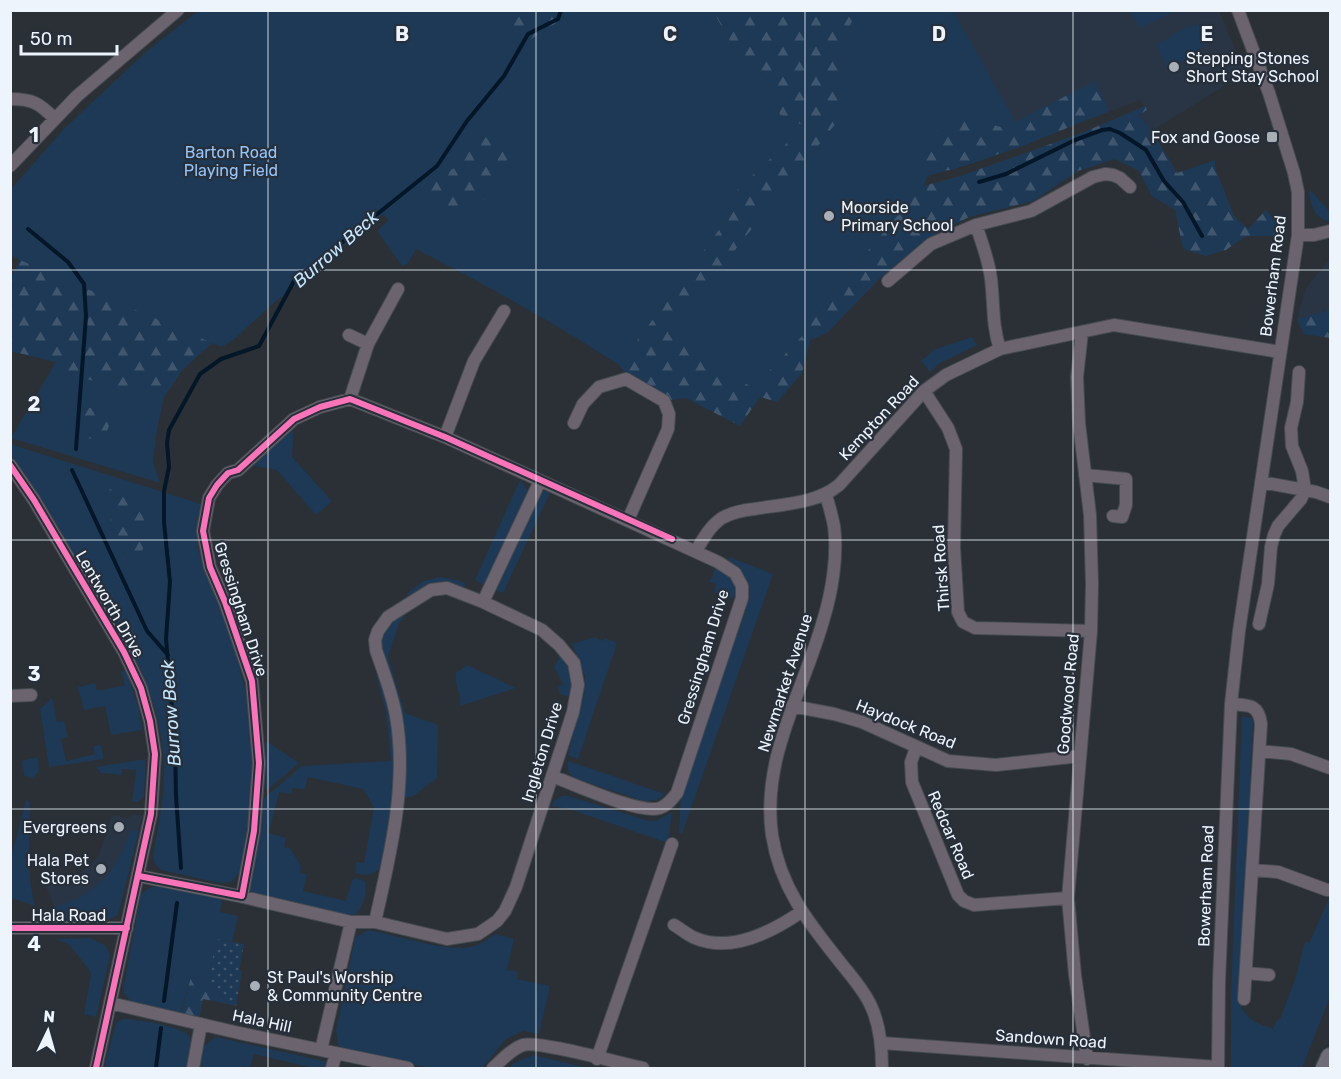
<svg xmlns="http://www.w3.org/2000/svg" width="1341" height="1079" viewBox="0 0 1341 1079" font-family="Rubik,sans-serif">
<defs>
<pattern id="forest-firs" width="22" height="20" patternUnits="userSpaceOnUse" patternTransform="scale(1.5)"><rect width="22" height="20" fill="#1e3955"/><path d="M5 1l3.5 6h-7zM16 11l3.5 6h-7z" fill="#3f566e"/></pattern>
<pattern id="garden-dots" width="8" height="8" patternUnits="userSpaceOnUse" patternTransform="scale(1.5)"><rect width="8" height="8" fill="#1e3955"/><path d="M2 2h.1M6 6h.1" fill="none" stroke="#3f566e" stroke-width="1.8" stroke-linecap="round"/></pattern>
</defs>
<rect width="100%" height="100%" fill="#2a3036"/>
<path fill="#293544" d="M858,11H1219L1245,73L1152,131L1139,115L1147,110L1140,100L973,163L928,176L923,186L667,334Z
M1330,258V310L1297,319L1306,288Z
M133,814L142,816L118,915L107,921H60L42,877L55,871L62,883L70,880L88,867L99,855L112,815L127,818Z"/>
<path fill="#1e3955" d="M198,11H504L510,21L561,20L564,11H713L735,50L769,80L780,115L816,130L801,140L787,143L738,189L727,219L619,365C553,322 486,285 416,249L408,263L402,266L377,231L389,220L383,214L274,303L233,340L222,347L212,343L183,369L164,397L157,430L153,461L160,483L11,438L56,362L11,351V277L20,260L11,255V189L65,128L147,51Z
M858,11H953L1028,144L973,163L928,176L923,186L835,289L804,334L753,388L667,334L845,112C838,73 836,46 858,11Z
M1130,11H1174L1140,29Z
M1203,24C1209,27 1210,30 1212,36C1201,51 1184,60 1168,69L1156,45L1187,27Z
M1311,191L1330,212V222C1314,218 1312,207 1309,192Z
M972,337L977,345L940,363L930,372L921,361L936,349Z
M294,419L292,457L332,501L316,515L277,470L245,464Z
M10,444L201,504L197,525L198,549L229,630L241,673L248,700L254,758L250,821L244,855L239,873L231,882L220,883L161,870L155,864L153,856C158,827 165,796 164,766C161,687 121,631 81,566C58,529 36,491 11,454Z
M520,480L528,491L489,580L484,585L475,580Z
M545,491L550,493L503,593L495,590L541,493Z
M729,557L773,574L682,834L679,833L681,793L746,609C747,589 746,572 728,560Z
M716,567C729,575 740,583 733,599L714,592L716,584L710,582Z
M439,577L457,580L466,584L464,588C439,579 432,583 410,596L406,594L424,581Z
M402,613L405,616L399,623L388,657L405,713L438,725L437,778L412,797H405L406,771L403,729L381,650C380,631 388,623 402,613Z
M594,637L603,641L605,638L617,643L578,759L568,755L584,693L585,676L572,644Z
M561,654C573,671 575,676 570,697L560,694L558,687L563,684L554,667Z
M467,665L516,688L460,706C462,694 454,687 456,673Z
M126,670L138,705L142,730L111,735L105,706L84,710L78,687L95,683L97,691L125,685L121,672Z
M376,675H379L382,679C386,696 391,713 393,730C398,769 393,832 379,869C372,877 364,875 355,873L356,862L364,863L374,807L363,789L308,777L305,789L293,788L291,794L279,792L269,833L286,838L284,847L290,848L301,866L300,873L307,874L303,891L346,901L353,878L365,881C368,893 363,909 353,917L251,893L249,889L264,798L302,766L391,761L386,712Z
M52,698L57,722L64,721L68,737L61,739L66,761L95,754L93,746L101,745L104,759L49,767L40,709Z
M1242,716L1251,718L1253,722L1250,777L1253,778L1240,1003C1246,1021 1258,1023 1273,1029L1277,1020L1280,1019L1295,980L1305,942H1310L1330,896V997L1302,1068H1231V995Z
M266,741L299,763L266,791Z
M38,757L39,771L33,779L24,775L22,761Z
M146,759L144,796L138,802H132L136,770L122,769L121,775L101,773L96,767Z
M568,761L665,794L657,800L644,801L577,779C569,775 566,770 568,761Z
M562,796H568L649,821H656L672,812L668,843L569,809L552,806L553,801Z
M26,800L30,802C30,835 26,874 35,906L11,898V858Z
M130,830L139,831L118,915C99,925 81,922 60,921L55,907C98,893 117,873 130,830Z
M159,886L222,899L220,912L238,916L232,942L216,939L209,979L191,977L180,1014L130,1001L124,993V984L141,894L149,888Z
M368,930C397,935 444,952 471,947C480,945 488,939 496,934L514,939L507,970L518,972L517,979L550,986L539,1034L524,1031L506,1039L482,1068H431L347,1051L338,1045L336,1031L355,938Z
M90,938L106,946L110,956L96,1017L84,1014L91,974L89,970L70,945L55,939Z
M122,1019H130C142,1021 182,1026 189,1036C194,1045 189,1059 187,1068H104L116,1023Z
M216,1037L328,1062V1068H314L254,1054L250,1068L242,1066L239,1068H200L203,1047Z
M533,1055L588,1068H509L514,1063Z"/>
<path fill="url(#forest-firs)" d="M504,11H564L561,20L528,41L510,21Z
M713,11H858C836,46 838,73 845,112L668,334L753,388L804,334L835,289L923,186L960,176L1084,132L1145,106L1147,110L1139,115L1152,131L1177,173L1215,160V168L1234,216L1248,229L1266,210L1276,223L1280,236H1246L1226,250L1206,256L1183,249L1175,210L1152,196L1139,171L1115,159L1078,171L1033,201L969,217L928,238L880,278L827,333L810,340L802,373L777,402L760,397L740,426L686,398L661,401L630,380L619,365L727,219L738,189L787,143L801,140L816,131L780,115L769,80L735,50Z
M1095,81L1109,111L1028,144L951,170L931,172L919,167L915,155L940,126L965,117L1004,128Z
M482,135L509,152L504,173L482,189L485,199L464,215L425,195L422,186L435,176L455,168L458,159L468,152Z
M20,260L212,343L183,369L164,397L51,371L56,362L11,351V277Z
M1330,310V338L1304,334L1297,319Z
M92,407L105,408C114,424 108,443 87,438L79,424L82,411Z
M119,486L141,497L146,537L139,562L125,560L111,528L109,490Z
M191,977L209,979L223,1003L203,999L199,1019L181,1014Z"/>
<path fill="url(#garden-dots)" d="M216,939L244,944L239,971H242L236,1006L223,1003L209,979Z"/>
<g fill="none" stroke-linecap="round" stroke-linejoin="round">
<path stroke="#041728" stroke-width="4" d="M979,182L1006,174L1075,140L1102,130L1110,129L1120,133L1146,150L1164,181L1183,202L1202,236
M28,229L68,262L84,284L86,316L76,449
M72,470L147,631L168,655
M181,868L176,796L175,744L166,639L170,582L164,522V491L169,467L167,443L169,430L200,374L221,359L259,346L294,281L437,166L467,121L504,76L528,34L558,19L561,10
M164,1001L177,903
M156,1068L161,1028"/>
<defs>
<path id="minor" d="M10,99C33,99 39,103 55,119
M10,166L77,96L178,10
M976,225C982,243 989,261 991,279C994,303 992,326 1000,349
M1298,235H1314L1330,231
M888,281L931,244L976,225L1031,211L1093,177L1105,174L1113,175L1120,178L1130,187
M1082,332L1077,377L1079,423L1090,515L1092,584L1091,631L1068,898L1075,975L1087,1059
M349,335L368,344
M924,391L948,428L956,449L954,547L958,612L963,622L975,628L1091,631
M350,399L368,344L398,289
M574,423L583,404L599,387L626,379L664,401L669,414L668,429L628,520
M445,437L474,361L504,311
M10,465L34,500L124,652L141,688L150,721L155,754L151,814L96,1068
M1085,475L1126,479V505L1122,517L1113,516
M1261,482L1316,492L1330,497
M826,495C829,505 832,516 834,526C838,556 832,592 823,621C803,692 761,758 772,835C780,887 808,922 840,962C851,976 864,990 871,1006C880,1025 882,1048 882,1068
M696,551C703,539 710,526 722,518C731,513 744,510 754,509C783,504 816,504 839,485L924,391L946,375L1000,349L1114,325L1280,352
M483,602L540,481
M1259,624L1268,584L1271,547L1274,535L1278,526L1301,499L1305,490L1302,471L1292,446L1291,428L1297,402L1299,372
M10,696L31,695
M1231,704C1248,705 1259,704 1261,724L1244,999
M792,706L834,714L862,722L948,761L996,765L1080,756
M916,748L911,762L912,782L958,895L964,901L974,905L1068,898
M1260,751L1291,754L1330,768
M1252,870L1278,872L1327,890
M139,876L239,896L351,922H375L447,939L478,934L497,921L505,911L516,887L573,712L578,685L574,663L559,645L542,630L483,602L447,588L431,590L388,617L378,631L375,640L376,650C383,671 392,693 396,716C408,784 390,855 375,922
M242,896L254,831L259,763L252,681L225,602L210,567L203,531L209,498L217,485L228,473L238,470L294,419L320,407L350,399L445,437L718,562L735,573L742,586V598L677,793C672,799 668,805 660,808C641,815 573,784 552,776
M674,925C681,929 688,935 695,938C730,953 772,932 801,912
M10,928H127
M1246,973L1269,975
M110,1003L239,1033L408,1068
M882,1043L1218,1067
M321,1050L351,922
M597,1059L672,844
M193,1068L201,1024
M332,1068L336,1053
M493,1068C501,1061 511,1049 523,1045C538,1040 622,1064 643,1068
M1218,1068L1219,981L1231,704L1239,631L1298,235V192L1294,173L1269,93L1238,10"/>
<path id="highway" d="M1325,1068L1330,1057"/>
</defs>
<use href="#minor" stroke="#464b51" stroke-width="14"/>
<use href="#highway" stroke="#464b51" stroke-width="20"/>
<use href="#minor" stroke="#6b646f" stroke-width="12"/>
<use href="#highway" stroke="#6e6c76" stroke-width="18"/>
<defs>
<path id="cycleway" d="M10,465L34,500L124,652L141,688L150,721L155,754L151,814L96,1068
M139,876L242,896L254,831L259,763L252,681L225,602L210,567L203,531L209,498L217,485L228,473L238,470L294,419L320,407L350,399L445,437L672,539
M10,928H127"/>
</defs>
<use href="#cycleway" stroke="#262f3a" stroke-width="10"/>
<use href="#cycleway" stroke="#fb73b8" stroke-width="6"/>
</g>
<path fill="none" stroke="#eef4fc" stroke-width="1.5" stroke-opacity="0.55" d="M268,10V1068M536,10V1068M805,10V1068M1073,10V1068M10,270H1330M10,540H1330M10,809H1330"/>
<g fill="#a9afb7" stroke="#262f3a" stroke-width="2">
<circle cx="1174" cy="67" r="6"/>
<rect x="1266" y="131" width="12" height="12" rx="3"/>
<circle cx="829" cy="216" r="6"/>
<circle cx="119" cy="827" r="6"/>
<circle cx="101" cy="869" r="6"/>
<circle cx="255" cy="986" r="6"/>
</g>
<g text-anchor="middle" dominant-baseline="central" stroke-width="4.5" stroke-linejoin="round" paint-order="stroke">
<g font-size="16" fill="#eef4fc" stroke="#262f3a" text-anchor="start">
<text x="1186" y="58">Stepping Stones<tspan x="1186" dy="18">Short Stay School</tspan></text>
<text x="1260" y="137" text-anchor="end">Fox and Goose</text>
<text x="841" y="207">Moorside<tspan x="841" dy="18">Primary School</tspan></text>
<text x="107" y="827" text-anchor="end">Evergreens</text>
<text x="89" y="860" text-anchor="end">Hala Pet<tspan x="89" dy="18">Stores</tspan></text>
<text x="267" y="977">St Paul's Worship<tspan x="267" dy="18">&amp; Community Centre</tspan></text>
</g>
<g font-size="16" fill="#94c4fa" stroke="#262f3a">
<text x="231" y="152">Barton Road<tspan x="231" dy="18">Playing Field</tspan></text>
</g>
<g font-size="16" fill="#eef4fc" stroke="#262f3a">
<text transform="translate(1273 276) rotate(-83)">Bowerham Road</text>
<text transform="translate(879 418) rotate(-47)">Kempton Road</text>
<text transform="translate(941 568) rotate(-94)">Thirsk Road</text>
<text transform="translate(110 604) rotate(60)">Lentworth Drive</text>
<text transform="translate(241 609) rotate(72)">Gressingham Drive</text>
<text transform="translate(703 657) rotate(-73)">Gressingham Drive</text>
<text transform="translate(785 683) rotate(-72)">Newmarket Avenue</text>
<text transform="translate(1068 694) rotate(-85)">Goodwood Road</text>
<text transform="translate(906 724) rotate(22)">Haydock Road</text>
<text transform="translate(542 752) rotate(-73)">Ingleton Drive</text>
<text transform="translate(951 835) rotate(67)">Redcar Road</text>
<text transform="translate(1206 886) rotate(-88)">Bowerham Road</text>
<text x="69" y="915">Hala Road</text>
<text transform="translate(262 1021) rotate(12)">Hala Hill</text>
<text transform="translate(1051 1039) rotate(4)">Sandown Road</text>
</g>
<g font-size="18" font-style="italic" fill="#c7e6fe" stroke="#262f3a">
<text transform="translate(336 249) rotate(-41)">Burrow Beck</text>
<text transform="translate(171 713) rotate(-94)">Burrow Beck</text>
</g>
</g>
<g font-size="20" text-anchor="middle" font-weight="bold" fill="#eef4fc" stroke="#262f3a" stroke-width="4.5" stroke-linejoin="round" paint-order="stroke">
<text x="402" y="41">B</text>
<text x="670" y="41">C</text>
<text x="939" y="41">D</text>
<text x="1207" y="41">E</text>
<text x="34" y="142">1</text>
<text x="34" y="411">2</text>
<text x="34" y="681">3</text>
<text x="34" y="951">4</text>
</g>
<rect width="1341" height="1079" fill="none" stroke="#eef4fc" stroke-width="24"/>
<g transform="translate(48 1031) rotate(5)" stroke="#262f3a" stroke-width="4.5" paint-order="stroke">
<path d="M0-4.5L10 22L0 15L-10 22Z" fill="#eef4fc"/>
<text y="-9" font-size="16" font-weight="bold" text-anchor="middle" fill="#eef4fc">N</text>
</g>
<path d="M21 45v9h96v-9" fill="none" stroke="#eef4fc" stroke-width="3"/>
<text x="30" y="45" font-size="18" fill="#eef4fc" stroke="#262f3a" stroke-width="4.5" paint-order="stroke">50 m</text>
</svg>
